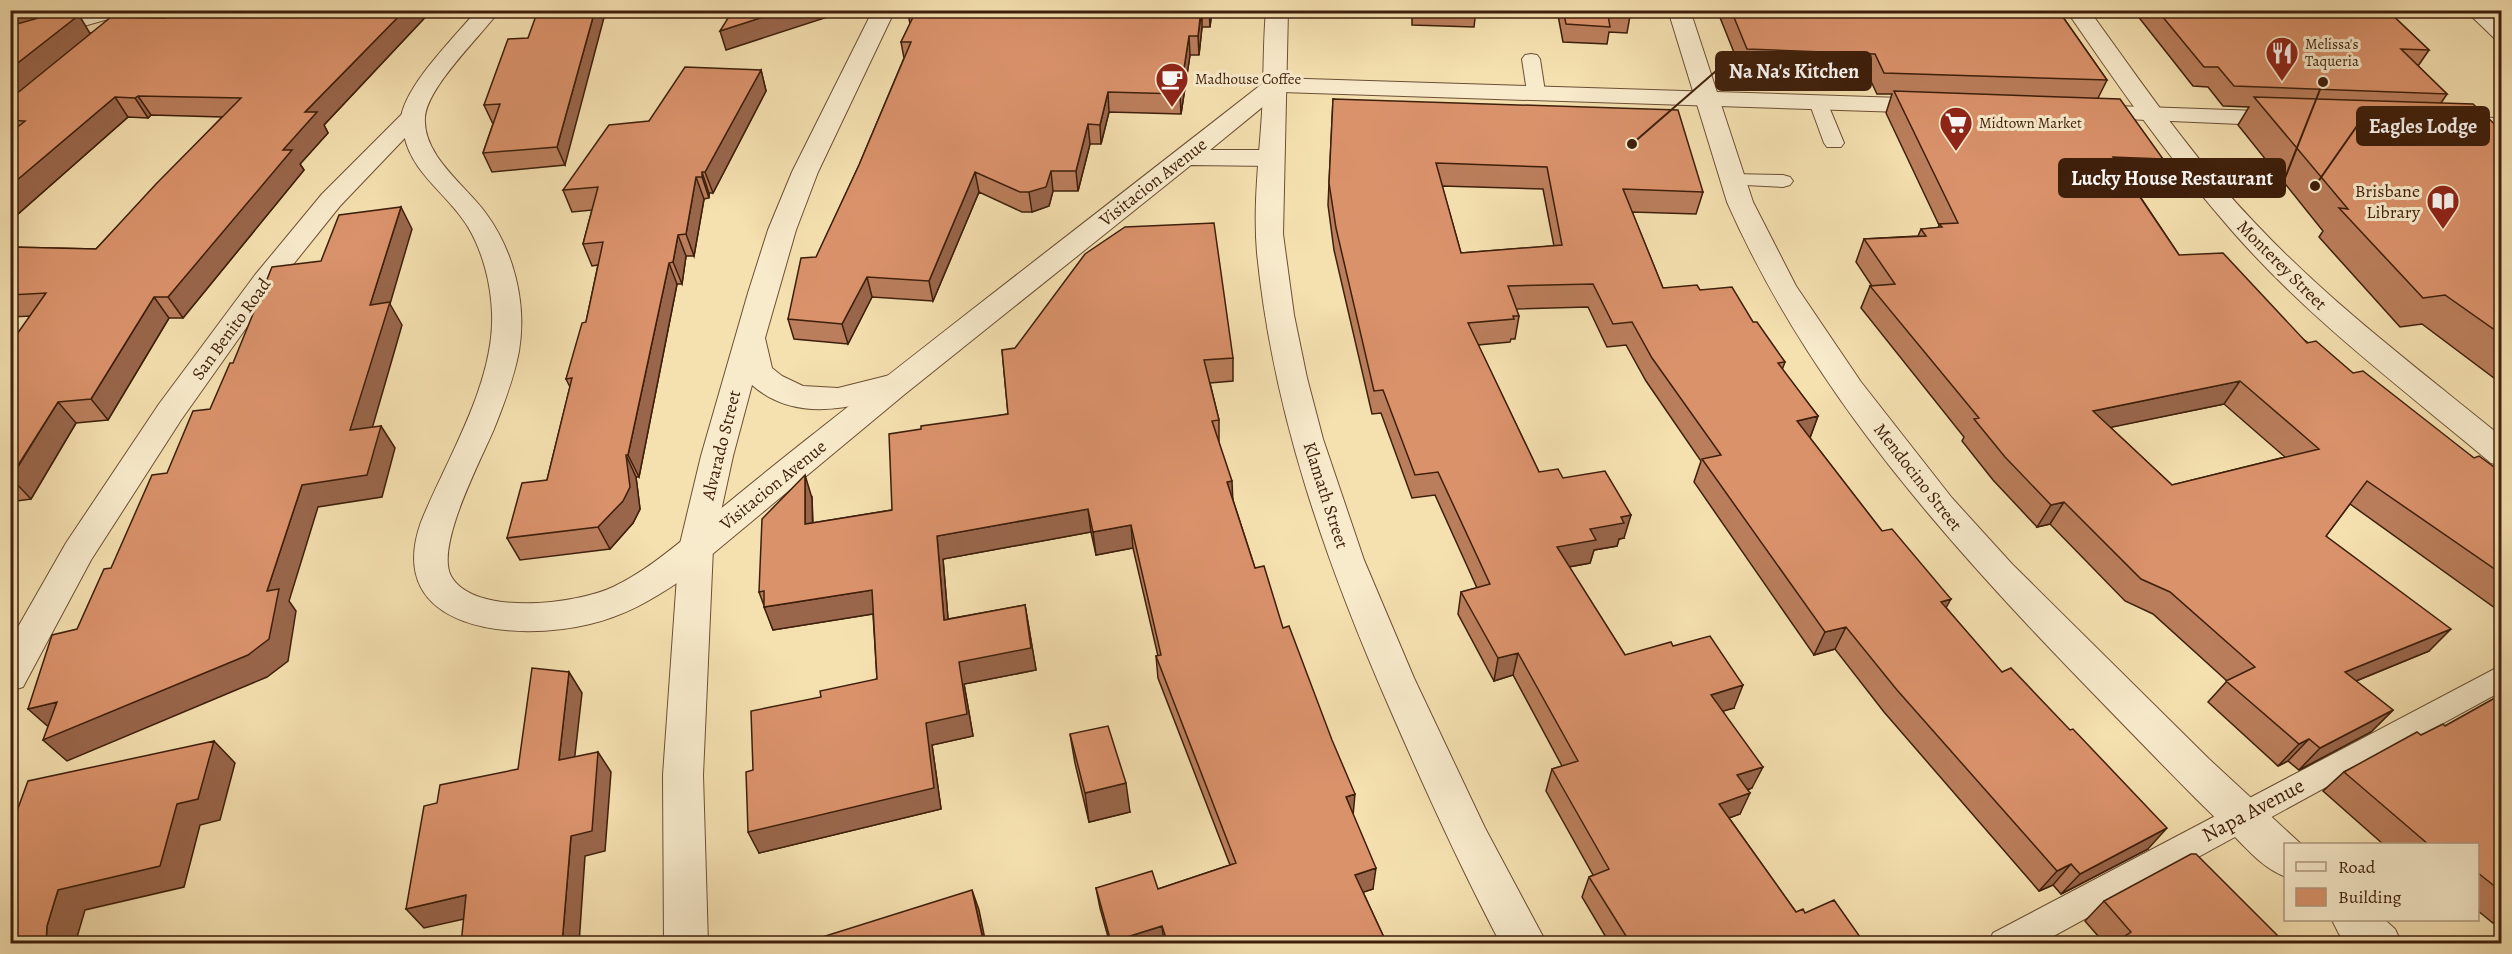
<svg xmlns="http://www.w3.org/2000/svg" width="2512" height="954" viewBox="0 0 2512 954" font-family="Alegreya,serif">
<rect width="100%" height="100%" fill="#f5e0b0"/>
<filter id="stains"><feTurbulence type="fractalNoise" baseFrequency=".00333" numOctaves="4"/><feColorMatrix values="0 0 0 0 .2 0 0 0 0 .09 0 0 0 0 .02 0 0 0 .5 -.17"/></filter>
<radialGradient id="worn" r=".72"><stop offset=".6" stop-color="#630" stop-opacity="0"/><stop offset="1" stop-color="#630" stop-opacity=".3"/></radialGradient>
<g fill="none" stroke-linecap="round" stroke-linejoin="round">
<defs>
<path id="service" d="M1531,54L1537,55L1540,59L1545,92L1543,96H1529L1527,92L1522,59L1525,55Z
M1818,96L1825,98L1827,102L1844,143L1841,147H1827L1824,143L1809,102L1811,98Z
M1732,174L1783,175L1790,177L1793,181L1790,185L1783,187L1725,184L1722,180L1725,176Z
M2502,665V691L2039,944H1988L1993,933Z"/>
<path id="minor" d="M88,10H150L105,50L97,52L89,50L85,45L119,16L10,47V33Z
M873,10H895L818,172L796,230L765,338L772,368L782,376L803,386L838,388L898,373L909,376L913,383L909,390C858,407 797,425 752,385L733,456L713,548L703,775L708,944H664L663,775L679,548L701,456L748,293L768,230L792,172Z
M1266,10H1288L1283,234L1294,315L1307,378L1323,439L1364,560L1414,678L1485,828L1547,944H1501L1495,933C1457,860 1423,785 1390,709C1326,563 1273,413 1257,253C1253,206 1259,159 1262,113C1264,79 1263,44 1266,10Z
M1668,10H1690L1753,202L1796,286L1861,382L1952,498L2012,564L2209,759L2301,844H2286V877C2264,869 2249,851 2233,835C2207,810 2181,784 2156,758C1992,590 1823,420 1727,202Z
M2066,10H2089C2142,83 2192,157 2254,222C2329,302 2417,368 2502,437V466L2491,463C2403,389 2309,319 2233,232C2172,163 2119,87 2066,10Z
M2465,10H2490L2502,21V40L2494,38Z
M412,111L421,113L424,118L340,206L275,287L227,355L181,420L91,560L23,687L10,691V641L66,543L159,404L255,275L322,194L403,113Z
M2332,920H2385L2395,929L2402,944H2348L2339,934Z"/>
<path id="tertiary" d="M477,10H500C480,37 428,86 425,117C422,155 465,185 485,212C514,251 527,303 519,351C514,378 504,404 494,429C481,460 435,546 451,576C474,617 577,604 613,587C647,571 676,545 706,521C744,489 782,459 821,428C969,311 1118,197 1267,80L1275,78L1933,99L1942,101L1945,106L1942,111L1933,113L1281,92L1210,150H1271L1280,153L1284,158L1280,163L1271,166L1191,165L905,394L680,581C652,600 624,616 590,624C517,642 382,632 421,522C446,460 495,383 492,313C491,284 483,252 468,227C448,194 412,174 404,135C402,129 400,123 401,117C407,83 455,37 477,10Z
M2087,105L2287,112L2296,114L2299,119L2296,124L2287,126L2078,117L2075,112L2078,107Z
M2449,117L2502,118V132L2440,129L2437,124L2440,119Z"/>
</defs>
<use href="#service" stroke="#6c4f34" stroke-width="2"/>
<use href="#minor" stroke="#6c4f34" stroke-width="2"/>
<use href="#tertiary" stroke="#6c4f34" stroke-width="2"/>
<use href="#service" fill="#f8ebcc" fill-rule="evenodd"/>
<use href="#minor" fill="#f8ebcc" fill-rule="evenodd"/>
<use href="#tertiary" fill="#f8ebcc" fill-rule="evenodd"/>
</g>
<path fill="#bb7e5c" stroke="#3e1f0b" stroke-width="1.5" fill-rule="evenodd" d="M10,10L62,15L90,33L166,18L176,10H432L324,125L328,133L300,164L304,170L183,318H169L108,420L76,423L31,499L10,502V344L31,316L10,317V247L96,249L222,117L151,115L148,118L128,117L10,221Z
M1143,10H1212L1210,27H1202L1199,55H1190L1181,114L1109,112L1101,144H1090L1078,191H1053L1049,206L1032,212H1022L979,192L933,301L872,297L848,344L794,339L788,319L859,165L904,58L901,42L910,24L908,13L1143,12Z
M1388,10H1476L1474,27L1412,25V16L1388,15Z
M1557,10H1629L1630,16L1627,33L1609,32L1607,44L1563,42Z
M1721,10H2058L2107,80L2098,98L2163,159L2151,181L2129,180L2179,255L2353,373L2474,458L2502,473V613L2350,504L2326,536L2429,651L2356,681L2393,710L2371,732L2299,770L2288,761L2278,766L2208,702L2227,681L2153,614L2125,601L2050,524L2037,527L1993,480L1962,441L1964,437L1861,308L1870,286H1872L1856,262L1864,239L1918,236L1921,229L1938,228L1939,225L1886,113L1892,94H1877L1868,75L1741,70L1719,15ZM2224,404L2285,457L2172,485L2110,427Z
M2133,10H2387L2429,50L2418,66L2447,94L2441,103L2502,131V384L2422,324L2400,327L2319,237L2323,231L2238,125L2249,107L2223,106L2208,87L2193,86Z
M528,38L565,165L492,172L483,153L493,124L484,105Z
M761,70L766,91L713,193H709V198L704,199L694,256H686L682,284H677L639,477H636L640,509L633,523L610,549L520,560L507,538L547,480L570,387L566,379L586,322L598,265L592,266L583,244L592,210L572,212L563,190L649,121Z
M1333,99L1703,192L1696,214L1632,212L1663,288L1700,290L1753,322L1785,362L1782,370L1818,416L1810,438L1882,531L2148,849L2061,894L2053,885L2039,891L1884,712L1835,649L1814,655L1694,482L1701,461L1646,381L1626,345L1607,347L1588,307L1516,309L1519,316L1515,339H1511L1510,342L1478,345L1539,472L1563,478L1624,538L1619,539L1617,546L1594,550L1590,563L1569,567L1625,655L1673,646L1734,708L1723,711L1752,788L1748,790L1740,814L1729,818L1796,912L1805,913L1865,944H1610L1582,897L1589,877L1593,875L1546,791L1552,769L1562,766L1513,675L1494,681L1458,614L1461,592L1477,588L1435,495L1412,498L1381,413L1372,414L1334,250L1328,205ZM1442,186L1543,189L1554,246L1461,253Z
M1002,350L1233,358V381L1210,383L1219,420V443L1233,500L1255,568L1283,628L1353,815L1373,889L1363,892L1387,944H1110L1100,908L1096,888L1158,889L1230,865L1158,678L1156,656H1158L1133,548L1096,555L1091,532L943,559L948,619L1025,605L1036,670L964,684L973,736L932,745L941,809L759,853L753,770L821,697L877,679L873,614L773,630L759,592L812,498L813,523L892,510L921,429L1008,414Z
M2502,694V917L2493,923L2478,911V844H2383L2323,791L2344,772L2421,735L2445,726Z
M1070,734L1130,812L1089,822L1075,763Z
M2104,901L2286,944H2105L2085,921Z"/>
<path fill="#99664b" stroke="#3e1f0b" stroke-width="1.5" d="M10,10H68L61,16L10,31Z
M405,10H432L324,125L328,133L300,164L304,170L183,318L168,297L283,150L305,112Z
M595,10H606L565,165L557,147Z
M785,10H849L726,50L720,31Z
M1202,10V27L1199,55L1198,36Z
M1209,10H1212L1210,27Z
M79,15L91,35L10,100V69Z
M1189,36L1190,55L1181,114L1180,94Z
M761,70L766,91L713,193L705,172Z
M1108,92L1109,112L1101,144L1100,125Z
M138,96L151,115L148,118L135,98Z
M115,97L128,117L10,221V186Z
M1088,124L1090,144L1078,191L1076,171Z
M1051,171L1053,191L1049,206L1032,212L1029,192Z
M702,172L709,193V198L702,177Z
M975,172L979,192L933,301L929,281Z
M696,177L704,199L694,256L686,234Z
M401,207L412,229L390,304L402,325L365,453L350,430L370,305Z
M678,235L686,256L682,284L673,262Z
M669,263L677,284L639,477L628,455Z
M867,277L872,297L848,344L842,324Z
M154,297L169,318L108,420L91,399Z
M2240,381L2224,404L2079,434L2093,411Z
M58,402L76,423L31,499L11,478Z
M1818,416L1809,440L1797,421Z
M381,426L395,448L382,497L318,507L289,601L296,611L288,661L267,677L67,761L43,740L267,591L302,485Z
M626,455L636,477L640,509L633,523L610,549L598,527Z
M805,475L812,498L813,547L805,524Z
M1232,481L1233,504L1227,482Z
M2064,502L2050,524L2037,527L2051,505Z
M1088,509L1091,532L943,559L950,642L944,620L937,536Z
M1631,515L1624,538L1619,539L1617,546L1594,550L1590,563L1551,570L1557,547L1590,529L1621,517Z
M1131,525L1133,548L1096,555L1093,532Z
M872,590L879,613L773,630L764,607Z
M1951,599L1938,622L1941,602Z
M1025,605L1036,670L964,684L973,736L932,745L941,809L759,853L748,832L926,723L959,662Z
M1846,627L1835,649L1814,655L1825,632Z
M2451,629L2429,651L2324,694L2345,672Z
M1518,653L1513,675L1494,681L1498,658Z
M569,672L582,693L572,781L559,760Z
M1743,685L1734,708L1702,717L1711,695Z
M57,702L52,730L28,709Z
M2393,710L2371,732L2299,770L2320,748Z
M2309,739L2288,761L2278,766L2299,744Z
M214,741L235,763L220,820L200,825L184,887L85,910L75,944H46L47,926L58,890L177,804Z
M598,752L611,772L605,851L585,856L579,944H562L571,836Z
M1763,767L1752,788L1727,796L1737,775Z
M1126,783L1130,812L1089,822L1085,793Z
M1750,793L1740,814L1709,825L1719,804Z
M1355,794L1353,816L1346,797Z
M2167,828L2148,849L2061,894L2080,874Z
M2071,864L2053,885L2039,891L2057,871Z
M1376,868L1373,889L1352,896L1355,875Z
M972,890L979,910L986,944H984Z
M466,895L482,915L424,928L406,909Z
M1162,926L1164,944H1112L1111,942Z"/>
<path fill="#da926b" stroke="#3e1f0b" stroke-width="1.5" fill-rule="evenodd" d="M176,10H405L305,112H317L283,150H292L168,297H154L91,399L58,402L10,478V344L46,293L10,295V247L96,249L156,184L241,98L138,96L135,98L115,97L10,186V133L25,121L10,120V99L111,17L166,18Z
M538,10H595L557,147L483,153L500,104L484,105L508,39L528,38Z
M733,10H785L720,31Z
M909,10H1107L1143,12V10H1201L1198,36H1189L1180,94L1108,92L1100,125L1088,124L1076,171H1051L1046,187L1029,192H1020L975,172L929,281L867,277L842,324L788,319L801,258L816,257L859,165L911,42H901L915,13H908Z
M1563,10H1629L1630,16L1608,15L1610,27L1566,24Z
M1731,10H2058L2107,80L1884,73L1875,54L1747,49Z
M2157,10H2387L2429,50L2401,49L2447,94L2234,86L2218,67H2204Z
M52,14L79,15L10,69V26Z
M685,67L761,70L705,172H702V177H696L686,234L678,235L673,262L669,263L628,455H626L630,487L623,501L598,527L507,538L522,483L547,480L572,378L566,379L582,323L586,322L603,242L583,244L598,187L563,190L609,125L649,121Z
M1894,91L2120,99L2163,159L2113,157L2179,255L2223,253L2307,343L2316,341L2353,373L2363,371L2474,458L2479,456L2502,473V574L2367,481L2326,536L2451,629L2345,672L2393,710L2320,748L2309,739L2299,744L2226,681L2255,667L2170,592L2141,579L2064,502L2051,505L2005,457L1974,419L1979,418L1870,286L1895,284L1864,239L1926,236L1921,229L1942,227L1939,224L1958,223ZM2240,381L2319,449L2172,485L2093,411Z
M2254,97L2473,104L2502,131V335L2445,295L2423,298L2339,208L2348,209Z
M1333,99L1678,110L1703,192L1623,189L1663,288L1697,285L1700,290L1732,287L1753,322H1757L1785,362L1778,363L1818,416L1797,421L1882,531L1892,529L1951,599L1941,602L2002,672L2011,668L2070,730L2073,729L2167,828L2080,874L2071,864L2057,871L1897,690L1846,627L1825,632L1702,459L1721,455L1652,358L1632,322L1613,324L1593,284L1508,286L1519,316H1513L1514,319L1468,323L1539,472L1558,469L1563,478L1605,471L1631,515L1621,517L1624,523L1590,529L1596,540L1557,547L1625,655L1671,642L1673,646L1710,636L1743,685L1711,695L1763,767L1737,775L1750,793L1719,804L1796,912L1803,909L1805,913L1834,900L1865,944H1631L1589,877L1609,869L1552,769L1578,761L1518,653L1498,658L1461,592L1490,584L1438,472L1415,475L1383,390L1374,391L1336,228L1329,183ZM1436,163L1547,167L1562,245L1461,253Z
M401,207L370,305L390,302L350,430L381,426L367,475L302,485L267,591L279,589L269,639L248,655L43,740L57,702L28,709L52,635L77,629L104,569L111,568L152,475L167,473L193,411L210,409L230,363H233L272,267L321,261L339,215Z
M1214,223L1233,358L1204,360L1219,420L1212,421L1232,481L1227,482L1255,568L1264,566L1283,628L1289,626L1332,740L1355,794L1346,797L1376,868L1355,875L1387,944H1168L1162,926L1111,942L1096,888L1152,871L1158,889L1236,863L1156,656L1161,655L1131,525L1093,532L1088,509L937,536L944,620L1025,605L1031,648L959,662L967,714L926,723L934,788L748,832L746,772L753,770L751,711L821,697L820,691L877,679L872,590L764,607V591L759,592L762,519L805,475V524L892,510L889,434L921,429V426L1008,414L1002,350L1015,348L1085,254L1125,227Z
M532,668L569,672L559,760L598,752L592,831L571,836L562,944H461L466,895L406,909L424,806L437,803L440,785L518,769Z
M2502,694V892L2478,873V844H2428L2344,772L2417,732L2421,735L2443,724L2445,726Z
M1108,726L1126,783L1085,793L1070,734Z
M214,741L198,799L177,804L160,866L58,890L47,926L46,944H10V830L28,781Z
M2191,854H2196L2286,944H2113L2131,932L2104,901Z
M972,890L984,944H800Z"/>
<defs>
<symbol id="restaurant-pin" viewBox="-11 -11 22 30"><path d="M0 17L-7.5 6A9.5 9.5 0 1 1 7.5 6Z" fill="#8f2418" stroke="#f8ebcc"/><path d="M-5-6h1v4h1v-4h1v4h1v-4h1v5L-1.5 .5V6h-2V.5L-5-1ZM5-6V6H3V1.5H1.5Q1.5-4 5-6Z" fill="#fff"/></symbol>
<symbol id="cafe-pin" viewBox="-11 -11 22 30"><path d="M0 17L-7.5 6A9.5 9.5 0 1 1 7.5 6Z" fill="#8f2418" stroke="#f8ebcc"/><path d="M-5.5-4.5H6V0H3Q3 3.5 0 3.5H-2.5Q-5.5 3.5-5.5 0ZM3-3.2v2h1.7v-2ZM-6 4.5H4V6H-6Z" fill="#fff"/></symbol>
<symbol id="supermarket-pin" viewBox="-11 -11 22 30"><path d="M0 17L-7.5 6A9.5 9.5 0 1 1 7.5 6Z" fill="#8f2418" stroke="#f8ebcc"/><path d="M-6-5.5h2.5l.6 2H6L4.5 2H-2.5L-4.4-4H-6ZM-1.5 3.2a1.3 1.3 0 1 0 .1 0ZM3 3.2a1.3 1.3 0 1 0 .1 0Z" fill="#fff"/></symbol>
<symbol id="library-pin" viewBox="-11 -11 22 30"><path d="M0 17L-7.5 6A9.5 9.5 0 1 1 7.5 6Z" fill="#8f2418" stroke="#f8ebcc"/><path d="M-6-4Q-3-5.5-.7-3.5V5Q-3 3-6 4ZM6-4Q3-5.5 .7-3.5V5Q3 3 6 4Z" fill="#fff"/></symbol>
</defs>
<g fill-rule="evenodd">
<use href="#restaurant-pin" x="2263" y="34" width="38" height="52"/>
<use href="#cafe-pin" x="1153" y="60" width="38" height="52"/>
<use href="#supermarket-pin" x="1937" y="104" width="38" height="52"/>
<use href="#library-pin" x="2424" y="182" width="38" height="52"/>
</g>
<g text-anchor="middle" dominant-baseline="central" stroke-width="6" stroke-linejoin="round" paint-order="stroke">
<g font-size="15" fill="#3e1f0b" stroke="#f8ebcc" text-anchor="start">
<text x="2305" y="44">Melissa's<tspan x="2305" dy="17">Taqueria</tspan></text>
<text x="1195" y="79">Madhouse Coffee</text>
<text x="1979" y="123">Midtown Market</text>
</g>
<g font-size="18" fill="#3e1f0b" stroke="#f8ebcc">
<text transform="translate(1153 182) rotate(-38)">Visitacion Avenue</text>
<text transform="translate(2282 265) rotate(45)">Monterey Street</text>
<text transform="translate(231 329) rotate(-54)">San Benito Road</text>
<text transform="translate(721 445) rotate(-76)">Alvarado Street</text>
<text transform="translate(1918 477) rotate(52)">Mendocino Street</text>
<text transform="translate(773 485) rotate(-39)">Visitacion Avenue</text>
<text transform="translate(1326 495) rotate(72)">Klamath Street</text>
</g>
<g font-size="18" fill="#3e1f0b" stroke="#f8ebcc" text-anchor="end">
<text x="2420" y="191">Brisbane<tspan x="2420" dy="21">Library</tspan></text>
</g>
<g font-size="21" fill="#3e1f0b" stroke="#f8ebcc">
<text transform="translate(2253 810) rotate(-28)">Napa Avenue</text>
</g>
</g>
<path fill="none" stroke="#3e1f0b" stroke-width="2" d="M1632 144L1716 71M2315 186L2357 126M2323 82L2285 178"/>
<g fill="#3e1f0b" stroke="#f8ebcc" stroke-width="2">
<circle cx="1632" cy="144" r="6"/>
<circle cx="2315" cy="186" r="6"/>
<circle cx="2323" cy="82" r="6"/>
</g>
<g fill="#3e1f0b" stroke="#3e1f0b" stroke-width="2">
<rect x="1716" y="52" width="155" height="38" rx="6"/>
<rect x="2357" y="107" width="132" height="38" rx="6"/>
<rect x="2059" y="159" width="226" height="38" rx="6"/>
</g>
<g font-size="20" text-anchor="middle" font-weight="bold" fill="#fff">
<text x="1794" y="78">Na Na's Kitchen</text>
<text x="2423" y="133">Eagles Lodge</text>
<text x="2172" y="185">Lucky House Restaurant</text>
</g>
<rect width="2512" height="954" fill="none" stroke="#f5e0b0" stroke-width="36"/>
<rect x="12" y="12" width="2488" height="930" fill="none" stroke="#3e1f0b" stroke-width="3"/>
<rect x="18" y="18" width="2476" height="918" fill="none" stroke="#3e1f0b" stroke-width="1.5"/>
<rect x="2284" y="843" width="195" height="78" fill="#f8ebcc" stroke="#ae997f" stroke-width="1.5"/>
<rect x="2296" y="862" width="30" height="9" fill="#f8ebcc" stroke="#ae997f" stroke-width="1.5"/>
<text x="2338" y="873" font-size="18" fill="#3e1f0b">Road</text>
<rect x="2296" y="888" width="30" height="18" fill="#da926b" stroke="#ae997f" stroke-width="1.5"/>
<text x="2338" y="903" font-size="18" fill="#3e1f0b">Building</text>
<rect width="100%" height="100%" filter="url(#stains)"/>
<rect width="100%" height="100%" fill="url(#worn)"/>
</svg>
